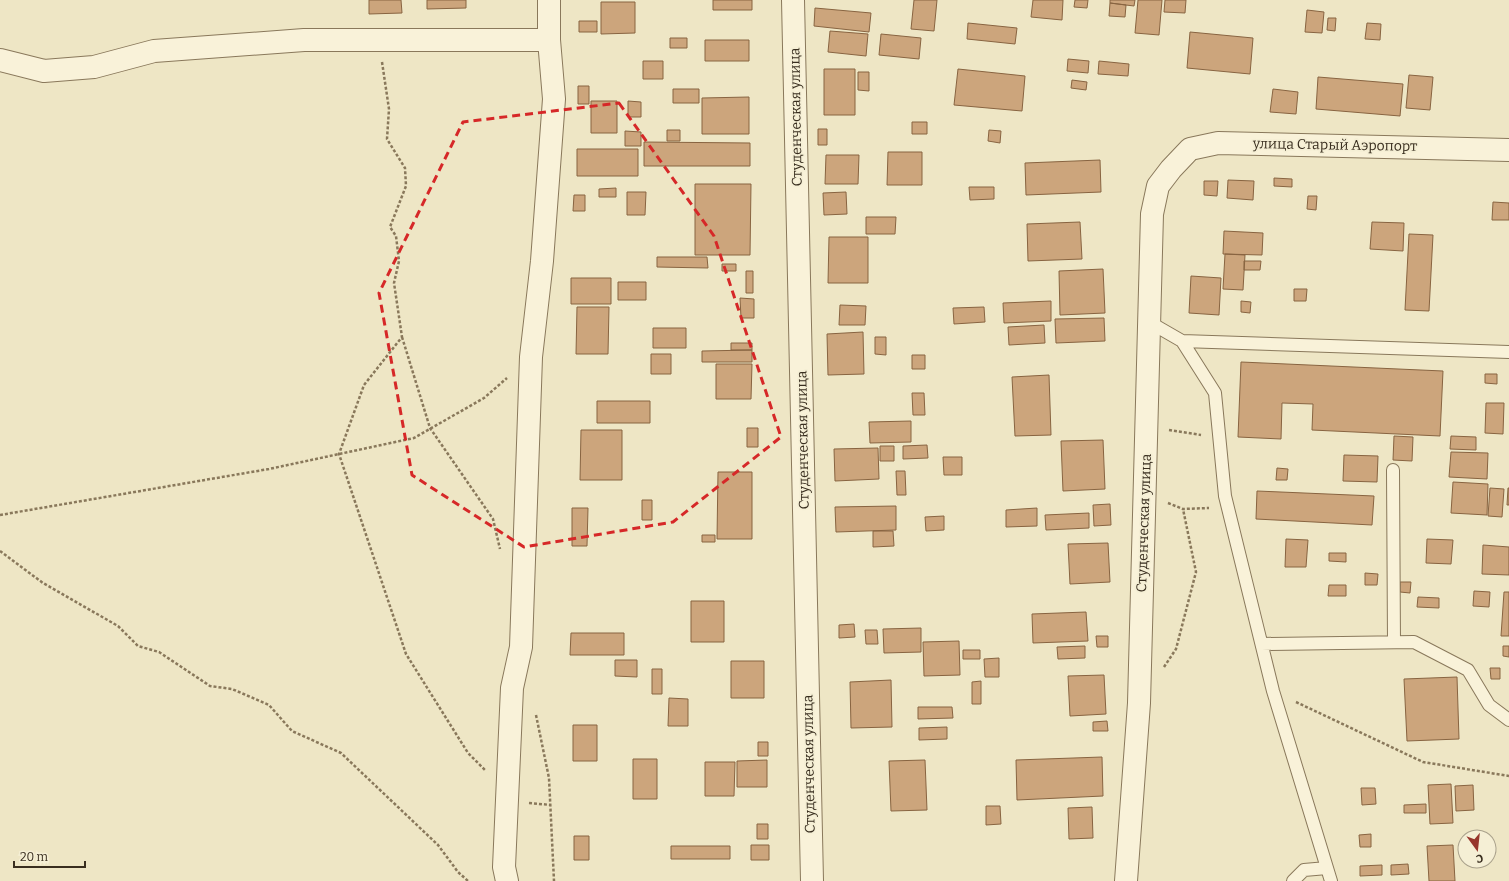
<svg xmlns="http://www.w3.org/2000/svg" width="1509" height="881" viewBox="0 0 1509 881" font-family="Bitter,serif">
<rect width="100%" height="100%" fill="#eee6c5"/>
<path fill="#cca57c" stroke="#886441" d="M369,0H401L402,13L369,14Z
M427,0H466V8L427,9Z
M713,0H752V10H713Z
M914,0H937L934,31L911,29Z
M1033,0H1063L1062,20L1031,17Z
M1075,0H1088L1087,8L1074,7Z
M1110,0H1135L1134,6L1110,3Z
M1138,0H1162L1159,35L1135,33Z
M1165,0H1186L1185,13L1164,12Z
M601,2H635V33L601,34Z
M1110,3L1126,5L1125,17L1109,16Z
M815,8L871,13L869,32L814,26Z
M1307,10L1324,12L1322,33L1305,32Z
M1328,18H1336L1335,31L1327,30Z
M579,21H597V32H579Z
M968,23L1017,28L1015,44L967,39Z
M1367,23L1381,24L1380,40L1365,39Z
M830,31L868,34L866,56L828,52Z
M1190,32L1253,38L1250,74L1187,68Z
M881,34L921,38L919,59L879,55Z
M670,38H687V48H670Z
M705,40H749V61H705Z
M1068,59L1089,61L1088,73L1067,71Z
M643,61H663V79H643Z
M1099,61L1129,64L1128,76L1098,74Z
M824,69H855V115H824Z
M958,69L1025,76L1022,111L954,105Z
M858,72H869V91L858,90Z
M1409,75L1433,77L1430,110L1406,108Z
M1318,77L1403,84L1400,116L1316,109Z
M1072,80L1087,82L1086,90L1071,88Z
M578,86H589V104H578Z
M673,89H699V103H673Z
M1273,89L1298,92L1296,114L1270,112Z
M749,97V134H702V98Z
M591,101H617V133H591Z
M628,101L641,102V117H628Z
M912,122H927V134H912Z
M818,129H827V145H818Z
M667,130H680V141H667Z
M989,130L1001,131L1000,143L988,141Z
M625,131L641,132V146H625Z
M644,142L750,143V166H644Z
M577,149H638V176H577Z
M888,152H922V185H887Z
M826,155H859L858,184H825Z
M1100,160L1101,192L1026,195L1025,163Z
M1274,178L1292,179V187L1274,186Z
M1228,180L1254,181L1253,200L1227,198Z
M1204,181H1218L1217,196L1204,195Z
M695,184H751L750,255H695Z
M969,187H994V199L970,200Z
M616,188V197H599V189Z
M627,192H646L645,215H627Z
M846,192L847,214L824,215L823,193Z
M574,195H585V211H573Z
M1308,196H1317L1316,210L1307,209Z
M1493,202L1509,203V220H1492Z
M866,217H896L895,234H866Z
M1080,222L1082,259L1028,261L1027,224Z
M1372,222L1404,223L1403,251L1370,249Z
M1224,231L1263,233L1262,255L1223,254Z
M1409,234L1433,235L1429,311L1405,310Z
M829,237H868V283H828Z
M1225,254L1245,255L1243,290L1223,289Z
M657,257H707L708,268L657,267Z
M1244,261H1261L1260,270H1244Z
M722,264H736V271H722Z
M1103,269L1105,313L1060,315L1059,271Z
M746,271H753V293H746Z
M1191,276L1221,278L1219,315L1189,313Z
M571,278H611V304H571Z
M618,282H646V300H618Z
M1294,289H1307L1306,301H1294Z
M740,298L754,299V318H741Z
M1051,301V321L1004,323L1003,303Z
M1241,301L1251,302L1250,313L1241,312Z
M840,305L866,306L865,325H839Z
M577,307H609L608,354H576Z
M984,307L985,322L954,324L953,308Z
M1104,318L1105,341L1056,343L1055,319Z
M1044,325L1045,343L1009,345L1008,327Z
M653,328H686V348H653Z
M863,332L864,374L828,375L827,334Z
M875,337H886V355L875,354Z
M731,343H752V350H731Z
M752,350V362H702V351Z
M651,354H671V374H651Z
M912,355H925V369H912Z
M1241,362L1443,371L1440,436L1312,430L1313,404L1282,403L1281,439L1238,437Z
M716,364H752L751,399H716Z
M1485,374H1497V384L1485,383Z
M1049,375L1051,435L1015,436L1012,377Z
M912,393H924L925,415H913Z
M597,401H650V423H597Z
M1486,403H1504L1503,434L1485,433Z
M911,421V442L870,443L869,422Z
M747,428H758V447H747Z
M581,430H622V480H580Z
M1394,436L1413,437L1412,461L1393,460Z
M1451,436L1476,437V450L1450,449Z
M1103,440L1105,489L1063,491L1061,441Z
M927,445L928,458L903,459V446Z
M880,446H894V461H880Z
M878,448L879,479L835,481L834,449Z
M1451,452L1488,453L1487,479L1449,477Z
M1344,455L1378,456L1377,482L1343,481Z
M943,457H962V475H944Z
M1277,468L1288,469L1287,480H1276Z
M896,471H905L906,495H897Z
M718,472H752V539H717Z
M1453,482L1488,484L1487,515L1451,513Z
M1490,488L1504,489L1502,517L1488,516Z
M1508,488H1509V505H1507Z
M1257,491L1374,496L1372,525L1256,519Z
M642,500H652V520H642Z
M1110,504L1111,525L1094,526L1093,505Z
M896,506V530L836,532L835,507Z
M572,508H588L587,546H572Z
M1037,508V526L1006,527V510Z
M1089,513V528L1046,530L1045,515Z
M944,516V530L926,531L925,517Z
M873,531H893L894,546L873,547Z
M702,535H715V542H702Z
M1286,539L1308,540L1306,567H1285Z
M1427,539L1453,540L1451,564L1426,563Z
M1108,543L1110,582L1070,584L1068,544Z
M1483,545L1509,547V575L1482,574Z
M1329,553H1346V562L1329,561Z
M1365,573L1378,574L1377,585H1365Z
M1400,582H1411L1410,593L1400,592Z
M1329,585H1346V596H1328Z
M1474,591L1490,592L1489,607L1473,606Z
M1504,592H1509V636H1501Z
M1418,597L1439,598V608L1417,607Z
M691,601H724V642H691Z
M1086,612L1088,641L1033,643L1032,614Z
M854,624L855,637L839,638V625Z
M921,628V652L884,653L883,629Z
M865,630H877L878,644H866Z
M571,633H624V655H570Z
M1096,636H1108V647H1097Z
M959,641L960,675L924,676L923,642Z
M1085,646V658L1058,659L1057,647Z
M1503,646H1509V657L1503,656Z
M963,650H980V659H963Z
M999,658V677H985L984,659Z
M615,660H637V677L615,676Z
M731,661H764V698H731Z
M1490,668H1500V679H1491Z
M652,669H662V694H652Z
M1104,675L1106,714L1070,716L1068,676Z
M1457,677L1459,739L1407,741L1404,679Z
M891,680L892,727L851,728L850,682Z
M981,681V704H972V682Z
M669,698L688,699V726H668Z
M918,707H952L953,718L918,719Z
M1107,721L1108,731H1093V722Z
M573,725H597V761H573Z
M947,727V739L919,740V728Z
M758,742H768V756H758Z
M1102,757L1103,796L1017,800L1016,760Z
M633,759H657V799H633Z
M767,760V787H737V761Z
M925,760L927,810L891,811L889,761Z
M705,762H735L734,796H705Z
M1451,784L1453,823L1430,824L1428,785Z
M1473,785L1474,810L1456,811L1455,786Z
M1361,788H1375L1376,804L1362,805Z
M1426,804V813H1404V805Z
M986,806H1000L1001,824L986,825Z
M1092,807L1093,838L1069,839L1068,808Z
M757,824H768V839H757Z
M1371,834V847H1360L1359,835Z
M574,836H589V860H574Z
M751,845H769V860H751Z
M1453,845L1455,881H1429L1427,846Z
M671,846H730V859H671Z
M1408,864L1409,874L1391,875V865Z
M1382,865V875L1360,876V866Z"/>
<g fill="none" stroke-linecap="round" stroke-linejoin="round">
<defs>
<path id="lane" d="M1149,322L1182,341L1215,393L1225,496L1273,691L1331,881
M1182,341L1509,352
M1393,470L1394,642
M1262,644L1414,642L1468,670L1489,705L1509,720
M1293,881L1304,870L1327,868"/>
<path id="street" d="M793,0L812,881
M0,60L44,71L94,67L154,51L304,40H549
M507,881L504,867L512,688L521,647L531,357L542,261L554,99L549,40V0
M1126,881L1139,703L1152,214L1158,186L1171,169L1190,149L1218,143L1509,150"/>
</defs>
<use href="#lane" stroke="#89785b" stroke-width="14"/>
<use href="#street" stroke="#89785b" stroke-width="24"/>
<path stroke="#89785b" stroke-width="2.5" stroke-dasharray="3 2" stroke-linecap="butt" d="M382,62L389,109L387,139L405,168L406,186L390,227L396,236L399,261L394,283L402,337L364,385L339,454L406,654L468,753L485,770
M402,337L430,428L493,519L500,549
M1169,430L1201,435
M1168,503L1183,509L1209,508
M0,515L269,469L414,438L484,398L507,378
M0,551L43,583L118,626L138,646L159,652L210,686L232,689L269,705L292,731L341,753L438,845L458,872L468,881
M1164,667L1176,649L1196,572L1183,509
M1296,702L1423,762L1509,776
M536,715L549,778L554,881
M529,803L551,805"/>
<use href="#lane" stroke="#f9f2d9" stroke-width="12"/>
<use href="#street" stroke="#f9f2d9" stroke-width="22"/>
</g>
<path fill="none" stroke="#d62828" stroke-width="3" stroke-dasharray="8 5" stroke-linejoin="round" d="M619,103L714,236L781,437L673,522L524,547L412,475L379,293L463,122Z"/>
<g text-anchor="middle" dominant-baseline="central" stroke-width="3.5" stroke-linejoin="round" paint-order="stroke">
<g font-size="14" fill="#392e1f" stroke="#f5efd5">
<text transform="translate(796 117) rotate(-91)">Студенческая улица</text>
<text transform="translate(1335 145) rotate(1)">улица Старый Аэропорт</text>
<text transform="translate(803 440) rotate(-91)">Студенческая улица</text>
<text transform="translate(1144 523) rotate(-88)">Студенческая улица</text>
<text transform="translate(809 764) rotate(-91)">Студенческая улица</text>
</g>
</g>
<g transform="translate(1477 849) rotate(165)"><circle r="19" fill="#f5efd5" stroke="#aaa28c"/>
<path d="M0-3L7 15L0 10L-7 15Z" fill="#97362c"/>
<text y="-6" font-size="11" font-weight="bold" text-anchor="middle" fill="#392e1f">С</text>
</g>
<path d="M14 861v6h71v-6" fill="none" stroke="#392e1f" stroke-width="2"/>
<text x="20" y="861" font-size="12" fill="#392e1f" stroke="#f5efd5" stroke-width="3" paint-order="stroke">20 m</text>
</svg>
